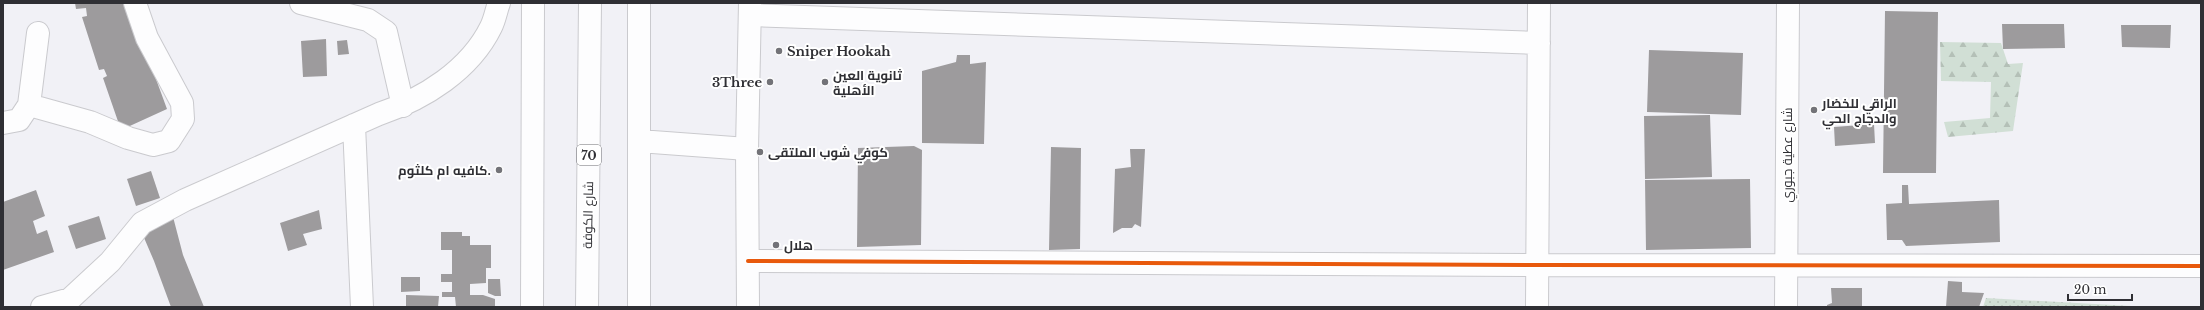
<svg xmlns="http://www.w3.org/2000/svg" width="2204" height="310" viewBox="0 0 2204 310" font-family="'Libre Baskerville',Cairo,serif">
<defs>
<pattern id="grass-dots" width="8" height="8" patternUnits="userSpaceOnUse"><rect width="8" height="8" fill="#d1dfd5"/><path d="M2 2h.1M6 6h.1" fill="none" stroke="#b4c0b7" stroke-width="1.8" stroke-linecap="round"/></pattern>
<pattern id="forest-firs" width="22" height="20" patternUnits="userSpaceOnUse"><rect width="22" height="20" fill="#d1dfd5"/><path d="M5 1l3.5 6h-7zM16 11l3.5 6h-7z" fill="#b4c0b7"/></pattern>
</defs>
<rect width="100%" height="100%" fill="#f1f1f6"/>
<path fill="url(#grass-dots)" d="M1986,298L2149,307H1983Z"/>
<path fill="url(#forest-firs)" d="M1940,42L2001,43L2008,64L2023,63L2013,131L1948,137L1944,122L1990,118L1991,82L1941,81Z"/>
<path fill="#9d9b9d" d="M75,3H128L167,109L121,130L103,78L107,76L104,69L99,70L82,17L87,16L86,8L76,9Z
M1885,11L1938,12L1936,173H1883Z
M2002,24H2064L2065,48L2003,49Z
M2121,25H2171L2170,48L2122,47Z
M326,39L327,76L303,77L301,41Z
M347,40L349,54L338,55L337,41Z
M1649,50L1743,53L1741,115L1647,112Z
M957,55H970V64L986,62L984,144L922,143V71L956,62Z
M1710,115L1712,177L1645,179L1644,116Z
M1874,124L1875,143L1835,146L1834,127Z
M914,146L922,150L921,245L857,247L858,148Z
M1051,147L1081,148L1080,249L1049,250Z
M1130,149H1145L1141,227L1135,224L1132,228H1122L1113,233L1115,169L1131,167Z
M151,171L160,198L136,206L127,179Z
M1750,179L1751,248L1646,250L1645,180Z
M1902,185H1908L1909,204L1999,200L2000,242L1906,246L1902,240H1887L1886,204L1902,203Z
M36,190L45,216L33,221L37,234L47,230L54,252L3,270V202Z
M319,210L322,229L303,234L307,245L288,251L280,223Z
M172,213L183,255L204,307H171L154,261L139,226Z
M99,216L106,239L76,249L68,226Z
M441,232H462V236H470V245H491V268H486V283L470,284V295H483L495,299V307H456L455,297H442V292H452V282H441V274H452V250H441Z
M401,277H420V291L401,292Z
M488,279H500L501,296H495L488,293Z
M1948,281L1962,282V292L1984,293L1979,307H1946Z
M1831,288H1862V307H1827V305L1832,303Z
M406,295L439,296L438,307H406Z"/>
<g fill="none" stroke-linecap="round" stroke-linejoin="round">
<defs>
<path id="street" d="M301,3L368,20L386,32L403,106
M750,15L1539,43
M29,105L90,122L128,138L153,145L169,141L183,119L182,103L147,38L135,3
M3,123L19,120L29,105L38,33
M354,125L362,307
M748,261L1538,265L2201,266
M42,307L70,299L110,262L142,223L185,200L379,114C424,99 470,70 491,27C495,19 496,11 499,3
M1537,307L1539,3
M1786,307L1788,3"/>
<path id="secondary" d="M532,307L533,3
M748,307L747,149L750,3"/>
<path id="highway" d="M639,141L747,149
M587,307L590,3
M639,307V3"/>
</defs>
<use href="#street" stroke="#cacace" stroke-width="24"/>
<use href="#secondary" stroke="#cacace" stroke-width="24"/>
<use href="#highway" stroke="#cacace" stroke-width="24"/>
<use href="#street" stroke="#fdfdfe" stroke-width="22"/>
<use href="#secondary" stroke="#fdfdfe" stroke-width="22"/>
<use href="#highway" stroke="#fdfdfe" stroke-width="22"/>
<defs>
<path id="cycleway" d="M748,261L1538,265L2201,266"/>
</defs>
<use href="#cycleway" stroke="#fff" stroke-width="6"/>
<use href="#cycleway" stroke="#e8590c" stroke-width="4"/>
</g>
<g fill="#737378" stroke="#fff" stroke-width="1.5">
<circle cx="779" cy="51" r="4"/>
<circle cx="770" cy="82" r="4"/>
<circle cx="825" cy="82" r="4"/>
<circle cx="1814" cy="110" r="4"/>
<circle cx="760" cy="152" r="4"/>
<circle cx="499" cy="170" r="4"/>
<circle cx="776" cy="245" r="4"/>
</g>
<g text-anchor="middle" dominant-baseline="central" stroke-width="4" stroke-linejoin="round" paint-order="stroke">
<rect fill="#fff" stroke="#6d6d71" stroke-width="1" x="577" y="145" width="24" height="20" rx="3"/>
<g font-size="12" font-weight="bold" fill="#2f2f34">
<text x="589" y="155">70</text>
</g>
<g font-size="13" font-weight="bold" fill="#2f2f34" stroke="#fff" text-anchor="start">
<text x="787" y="51">Sniper Hookah</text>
<text x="833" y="75">ثانوية العين<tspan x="833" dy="15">الأهلية</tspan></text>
<text x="762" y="82" text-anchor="end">3Three</text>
<text x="1822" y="103">الراقي للخضار<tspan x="1822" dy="15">والدجاج الحي</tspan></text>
<text x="768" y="152">كوفي شوب الملتقى</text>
<text x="491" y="170" text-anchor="end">كافيه ام كلثوم.</text>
<text x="784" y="245">هلال</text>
</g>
<g font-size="13" fill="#2f2f34" stroke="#fff">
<text transform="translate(1787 155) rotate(-90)">شارع عطية جبوري</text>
<text transform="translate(588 215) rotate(-89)">شارع الكوفة</text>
</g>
</g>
<rect width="2204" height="310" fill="none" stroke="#2f2f34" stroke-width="8"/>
<path d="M2068 294v6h64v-6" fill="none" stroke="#2f2f34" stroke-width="2"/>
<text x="2074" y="294" font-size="12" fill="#2f2f34" stroke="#ffffff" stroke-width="3" paint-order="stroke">20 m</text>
</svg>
